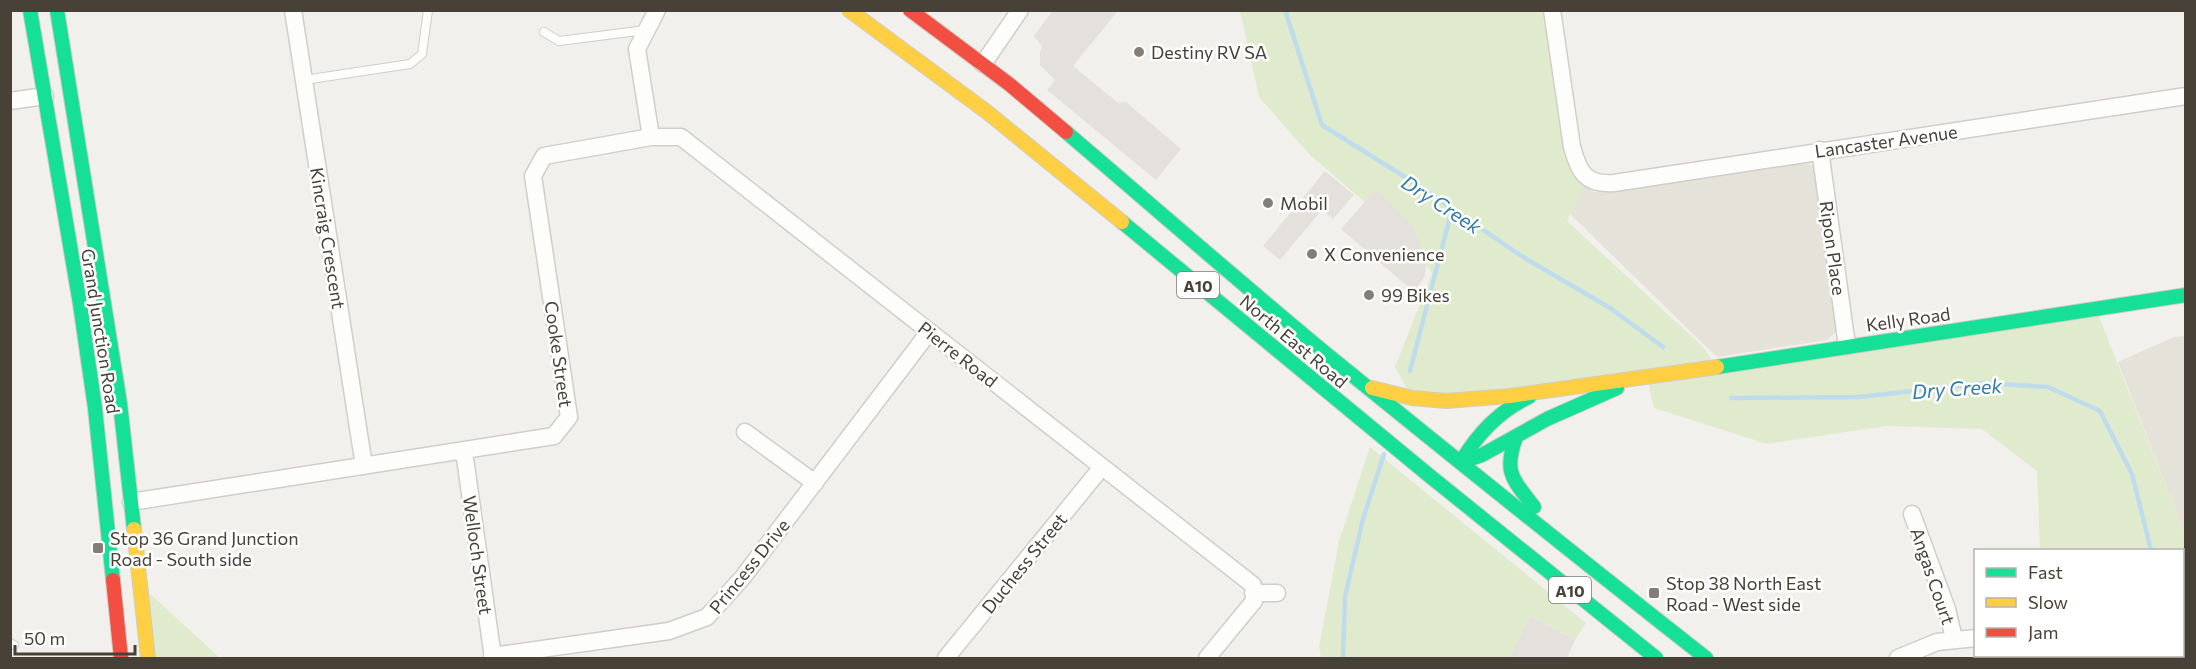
<svg xmlns="http://www.w3.org/2000/svg" width="2196" height="669" viewBox="0 0 2196 669" font-family="Commissioner,sans-serif">
<rect width="100%" height="100%" fill="#f2f0ec"/>
<path fill="#e5e2da" d="M1800,161L1808,163L1815,168L1839,329L1827,340L1717,357L1570,214L1584,186L1594,192H1605Z
M2185,336V534L2118,362L2174,337Z"/>
<path fill="#e0ebcd" d="M1240,11H1552L1569,133L1588,179L1567,221L1703,347L1716,366L2096,309L2185,534V658H2043V656H2182V550H2040L2037,471L1982,429L1886,426L1767,444L1654,408L1647,377L1412,398L1395,367L1432,273L1407,238L1310,155L1259,97Z
M1370,447L1586,623L1575,640L1530,616L1509,658H1321L1319,647L1339,541Z
M145,589L220,658H155Z"/>
<path fill="#e4e1dd" d="M1053,10L1118,11L1073,66L1118,103L1126,102L1181,149L1156,180L1047,90L1055,80L1040,65V53L1042,46L1034,36Z
M1325,171L1354,195L1333,219L1322,210L1280,260L1263,246Z
M1376,189L1414,228L1426,262L1425,276L1414,292L1341,229Z
M1530,616L1575,640L1567,658H1509Z"/>
<g fill="none" stroke-linecap="round" stroke-linejoin="round">
<path stroke="#bfdced" stroke-width="4.5" d="M1285,10L1322,125L1413,182L1523,257L1610,308L1663,347
M1410,371L1452,209
M1731,398L1859,397L1984,383L2048,387L2100,411L2132,474L2151,550
M2182,614L2186,616
M1343,658L1345,597L1363,519L1384,454"/>
<defs>
<path id="lane" d="M544,32L559,41L646,30
M304,80L410,64L422,54L428,10
M10,643L14,645"/>
<path id="street" d="M293,10L364,466
M1552,10L1572,147C1579,172 1585,185 1614,183L2186,96
M983,64L1020,10
M10,101L45,96
M651,137H681L1253,585L1254,601L1207,658
M1820,150L1847,346
M745,432L815,483
M464,451L493,658
M131,502L554,436L569,417L533,176L544,156L651,137L637,49L657,10
M1912,514L1947,609L1954,639
M1253,593H1277
M492,656L669,631L707,617L743,577L929,332
M2033,656L2039,658
M946,658L1102,467
M1898,658L1937,642L1976,638"/>
<path id="fast" d="M30,10L80,304L95,408L113,580
M57,10L120,403L134,529
M1066,132C1155,208 1244,286 1335,361C1458,461 1581,560 1706,658
M1122,222L1431,477L1656,658
M1717,367L2186,295
M1516,437C1503,473 1513,479 1534,507
M1461,462L1482,455L1547,419L1617,388
M1461,462C1478,433 1499,411 1529,397"/>
<path id="slow" d="M849,10L987,112L1122,222
M1372,388L1412,398L1446,401L1510,396L1717,367
M134,529L148,658"/>
<path id="jam" d="M910,10L1009,84L1066,132
M113,580L121,658"/>
</defs>
<use href="#lane" stroke="#d0ceca" stroke-width="10"/>
<use href="#street" stroke="#d0ceca" stroke-width="19"/>
<use href="#fast" stroke="#d0cdc3" stroke-width="16"/>
<use href="#slow" stroke="#d0cdc3" stroke-width="16"/>
<use href="#jam" stroke="#d0cdc3" stroke-width="16"/>
<use href="#lane" stroke="#fdfdfc" stroke-width="8"/>
<use href="#street" stroke="#fdfdfc" stroke-width="16"/>
<use href="#fast" stroke="#16e098" stroke-width="14"/>
<use href="#slow" stroke="#ffcf43" stroke-width="14"/>
<use href="#jam" stroke="#f24e42" stroke-width="14"/>
</g>
<g fill="#847e77" stroke="#fff" stroke-width="2">
<circle cx="1139" cy="52" r="6"/>
<circle cx="1268" cy="203" r="6"/>
<circle cx="1312" cy="254" r="6"/>
<circle cx="1369" cy="295" r="6"/>
<rect x="92" y="542" width="12" height="12" rx="3"/>
<rect x="1648" y="587" width="12" height="12" rx="3"/>
</g>
<g text-anchor="middle" dominant-baseline="central" stroke-width="5" stroke-linejoin="round" paint-order="stroke">
<g fill="#fff" stroke="#7f7a74" stroke-width="1.5">
<rect x="1177" y="272" width="42" height="26" rx="4.5"/>
<rect x="1549" y="577" width="42" height="26" rx="4.5"/>
</g>
<g font-size="16" font-weight="bold" fill="#484138">
<text x="1198" y="285">A10</text>
<text x="1570" y="590">A10</text>
</g>
<g font-size="18" fill="#484138" stroke="#fff" text-anchor="start">
<text x="1151" y="52">Destiny RV SA</text>
<text x="1280" y="203">Mobil</text>
<text x="1324" y="254">X Convenience</text>
<text x="1381" y="295">99 Bikes</text>
<text x="110" y="538">Stop 36 Grand Junction<tspan x="110" dy="21">Road - South side</tspan></text>
<text x="1666" y="583">Stop 38 North East<tspan x="1666" dy="21">Road - West side</tspan></text>
</g>
<g font-size="18" fill="#484138" stroke="#fff">
<text transform="translate(1886 141) rotate(-8)">Lancaster Avenue</text>
<text transform="translate(328 238) rotate(81)">Kincraig Crescent</text>
<text transform="translate(1833 248) rotate(82)">Ripon Place</text>
<text transform="translate(1908 319) rotate(-8)">Kelly Road</text>
<text transform="translate(101 331) rotate(81)">Grand Junction Road</text>
<text transform="translate(1294 341) rotate(40)">North East Road</text>
<text transform="translate(559 354) rotate(82)">Cooke Street</text>
<text transform="translate(958 354) rotate(38)">Pierre Road</text>
<text transform="translate(478 555) rotate(82)">Welloch Street</text>
<text transform="translate(1024 563) rotate(-51)">Duchess Street</text>
<text transform="translate(749 566) rotate(-51)">Princess Drive</text>
<text transform="translate(1933 576) rotate(71)">Angas Court</text>
</g>
<g font-size="20" font-style="italic" fill="#327aa9" stroke="#fff">
<text transform="translate(1442 204) rotate(33)">Dry Creek</text>
<text transform="translate(1957 388) rotate(-4)">Dry Creek</text>
</g>
</g>
<rect width="2196" height="669" fill="none" stroke="#484138" stroke-width="24"/>
<rect x="1974" y="549" width="210" height="108" fill="#ffffff" stroke="#b6b3af" stroke-width="1.5"/>
<rect x="1986" y="568" width="30" height="9" fill="#16e098" stroke="#b6b3af" stroke-width="1.5"/>
<text x="2028" y="579" font-size="18" fill="#484138">Fast</text>
<rect x="1986" y="598" width="30" height="9" fill="#ffcf43" stroke="#b6b3af" stroke-width="1.5"/>
<text x="2028" y="609" font-size="18" fill="#484138">Slow</text>
<rect x="1986" y="628" width="30" height="9" fill="#f24e42" stroke="#b6b3af" stroke-width="1.5"/>
<text x="2028" y="639" font-size="18" fill="#484138">Jam</text>
<path d="M15 645v9h120v-9" fill="none" stroke="#484138" stroke-width="3"/>
<text x="24" y="645" font-size="18" fill="#484138" stroke="#ffffff" stroke-width="4.5" paint-order="stroke">50 m</text>
</svg>
